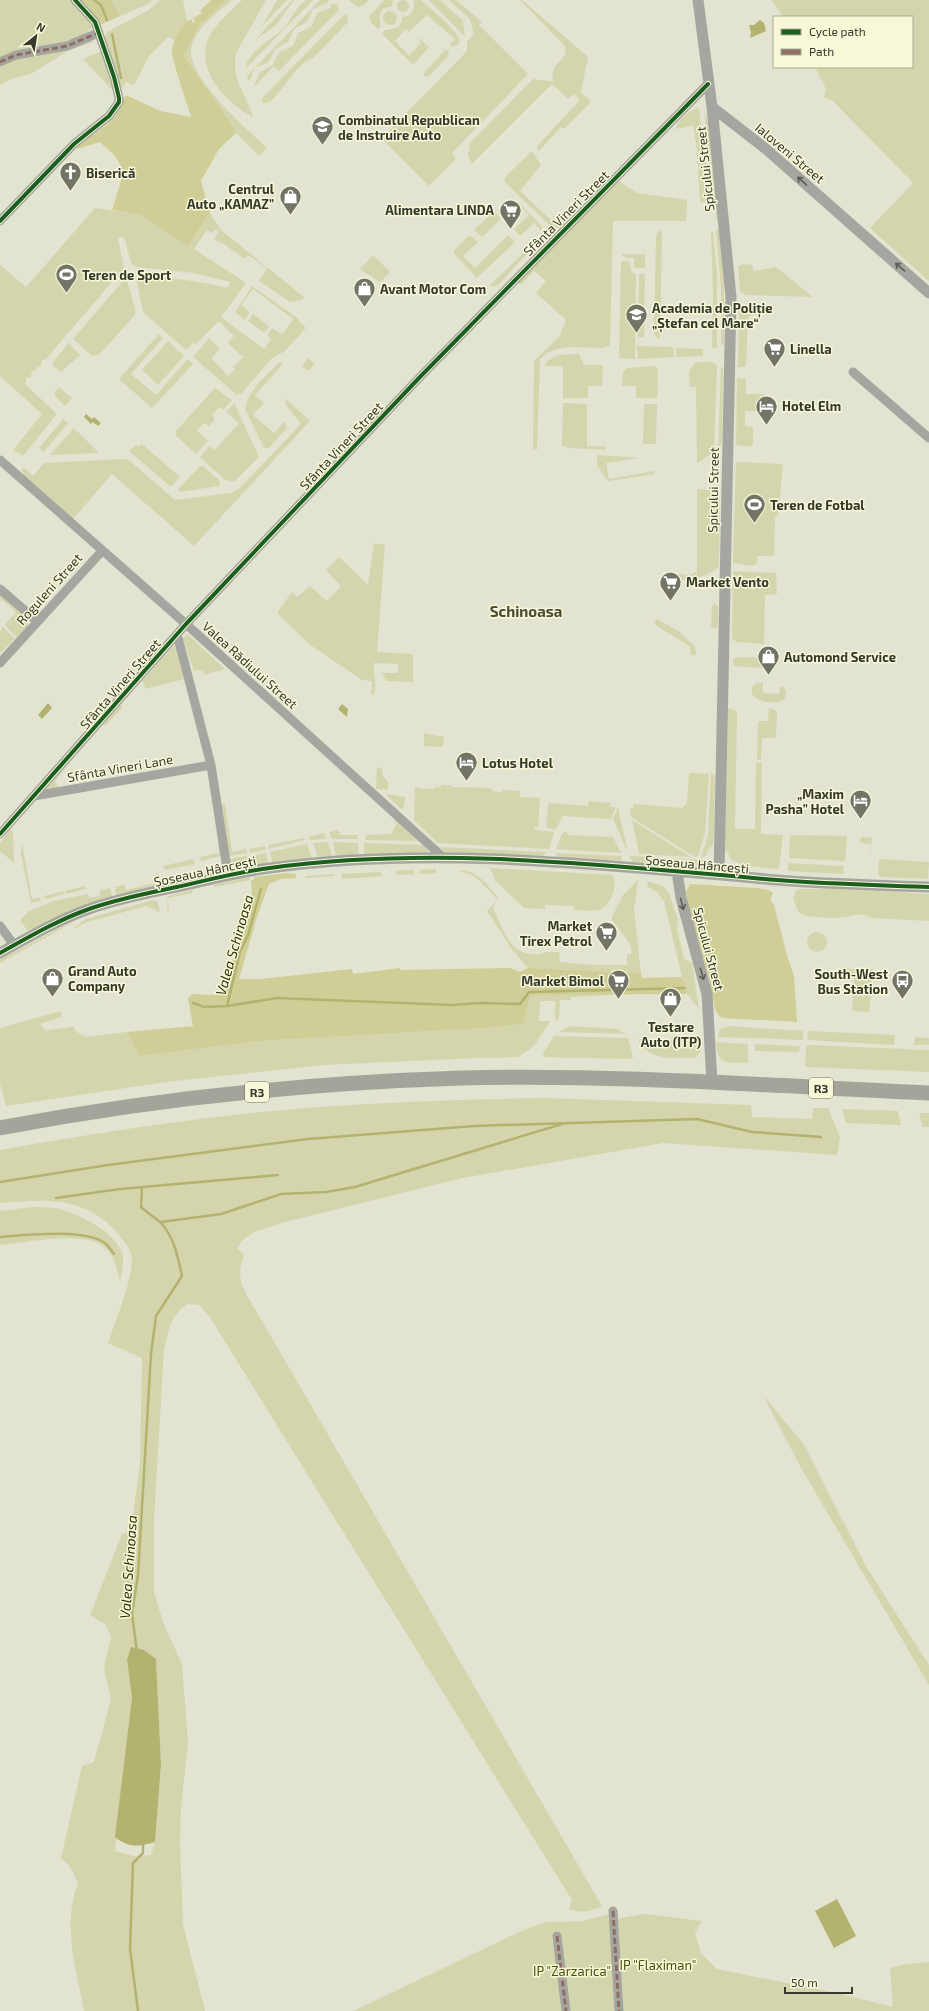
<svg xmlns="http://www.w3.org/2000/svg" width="929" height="2011" viewBox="0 0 929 2011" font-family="'Exo 2',sans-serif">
<rect width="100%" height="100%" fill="#e3e3d2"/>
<path fill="#d4d5ad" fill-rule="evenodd" d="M397 6a6 6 0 1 1 12 0a6 6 0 1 1-12 0Z
M0,0H152L148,4L90,29L88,31L93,42L66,52L31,74L14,78L0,85Z
M160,0H183L187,21L175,40L168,37L149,56L134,85L126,82L121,89L104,38L107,32L149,10Z
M226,0H232C218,12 192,30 191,51C190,80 247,129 267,148L259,156L236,133L230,122L184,56L200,24Z
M242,0H266L236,53C231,80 246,93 253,117C226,103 194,70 209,37C214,26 233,9 242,0Z
M277,0H287L262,26Z
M292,0H294L277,24L253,42Z
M306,0H313L245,69C249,50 270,41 283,29C292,19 295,8 306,0Z
M320,0H329L327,3L313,9L307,22L294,29L288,42L275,49L269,62L255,68L250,80H248L247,76Z
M348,0H369L364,5L358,7Z
M384,0H393L392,7C379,6 378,17 381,26L378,29L371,23L369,17Z
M414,0H421C430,9 459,30 460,43L456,46H451L450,44L455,39L427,15L409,32L406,29L395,41L409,56L421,43L417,37L429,47L413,65L382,34L385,30C395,29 402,28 402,17C412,17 415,9 414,0Z
M429,0H440L463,21L465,37Z
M449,0H456L482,22L479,25L528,74L452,153L456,159L429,186L383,140V137L467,51V42L474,34L470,19Z
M520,0H522L588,57L581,92L591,102L564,129L561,127L538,152L537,146L580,100L574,94L568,99L552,84L472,164L468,155L470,143L534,78L536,80L553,81C553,78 552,74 553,71C556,60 570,58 564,45Z
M772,0H929V281L870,228L913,183L832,100L824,98L826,89L815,67H912V17H783Z
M332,4H337L339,10L279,71L274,66L253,88L260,72L273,65L279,52L293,46L298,33L311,27L317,13L330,8Z
M383 18a7 7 0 1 1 14 0a7 7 0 1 1-14 0Z
M345,14L348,17L347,23L313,58C294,62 276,107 263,103L262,98Z
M446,49L449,52L448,56L429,76L426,77L423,74Z
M101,51L103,56L114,92L83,59Z
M699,108L710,203L700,202L697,149L693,126L676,129C676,120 690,109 699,108Z
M704,111L708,120L719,222H717Z
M532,151L541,165L520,191L558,227L566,218L557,228L551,227L504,181L505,177Z
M618,181L637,193L687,200L686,221H613L610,345L603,348C582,348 555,342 540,359L537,450L533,449L534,361L559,337L566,320L536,293L546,281L534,271L521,285L517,281Z
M518,202L542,226L541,231L534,223L520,236L514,229L529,215L517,203Z
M95,208L141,215L188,246L210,213L221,230L304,297L302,300L290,302L259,281L267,268L248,255L245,259L219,241L218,242L214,239L219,232L216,229L212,233L207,230L194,249L246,283L221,317L264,349L271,339L267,335L272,328L282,335L293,319L253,289L241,305L250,312L245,320L235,312L252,286L299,319L298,320L306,328L285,351L271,359L242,393L237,395L193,357L209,338L220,349L211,358L228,376L235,369L233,367L243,357L228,343L234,336L219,321L195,345L193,343L186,350L143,312L136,278L138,275C169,277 198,281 228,288L230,282L194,273L136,267L131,263L124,237L118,238L124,268L46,359L42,360L41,366H37L36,371H32L31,377H27L25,384L55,412L56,415L23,456L13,450L42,414L0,376V265L26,287Z
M494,211L501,219L482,237L474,230Z
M716,229H720L724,279V345H721V287Z
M662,230L660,339L657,338L654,334L656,239L657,233Z
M711,231L713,232L717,276V348H712L713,295Z
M469,235L478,242L463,256L475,268L508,235L515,242L477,278L453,252Z
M534,243H537L498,285L493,287L490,285Z
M621,254H645V268H634V258H626Z
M373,255L390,272L380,282L360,269Z
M621,261H629L632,273L636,274L635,359L619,358Z
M746,264L752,265L754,271L776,267L813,297L745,295L740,291L738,266Z
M639,274H645L644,337H638Z
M127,281L135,308V315L100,354L92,356L73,339L122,282Z
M744,305L752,307L755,315L748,316L746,367H738L739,307Z
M253,314L269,326L264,333L248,321Z
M159,334L163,338L131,374L156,395L188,359L193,364L152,408L119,379Z
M168,341L184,356L158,385L142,370Z
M69,343L80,355L61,372L53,366V362Z
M637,346L673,347L674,357L638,359Z
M676,348L703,349V356L676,357Z
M579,354L584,365H603L602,386H588V398H563V366H545L546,362L557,355Z
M308,358L315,364L308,371L302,366Z
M280,362L283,364L255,395L264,403L253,415L274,433L284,422L287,426L286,429L269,448H264L245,409C248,390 267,375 280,362Z
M699,362H712L717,365L714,452L697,463L696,387H690L689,372L694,364Z
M655,366L658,369L657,398H636V386H622L623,372L627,368Z
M721,366L723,368L722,442L718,451Z
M737,378L746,379V394H764L763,411H745V426L753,427V445L750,447L736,445Z
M59,387L72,398L65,406L55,396V391Z
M215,388L232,400L223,410L219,407L212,415L215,419L209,426L204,423L197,431L208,441L196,454L176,436V431Z
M285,398L310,421L194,546L112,474L73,519L24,475L22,471L23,467L33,476L44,463L125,459L130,461L175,500L231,493L240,488L301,424L286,405Z
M234,403L259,457L234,482L225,480L200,457L210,446L215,450L239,423L226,412Z
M563,403L587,404V446H605V450L569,448L562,445Z
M644,404H657L656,444H643Z
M63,419L68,423L44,452L39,448Z
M74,428L99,453L50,455Z
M142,444L180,477L171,487L129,451L136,445L139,447Z
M597,455L639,458L606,463L609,479L654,471L655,474L608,481L597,465Z
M736,462L783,464L778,515L775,517L774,556H757V563L753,566L733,563Z
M200,466H203L220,481L219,486L180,492L178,489Z
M697,489L712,490L715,496L720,497L719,567C704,578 692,580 673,580L679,574L690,575L696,572L697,574Z
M374,543L385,545L377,652L413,654V682L386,681L382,673H398V664L374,663C373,677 378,681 374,695H371L372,681L362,680L309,644L277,613L292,592L297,597L310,586L327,601L341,586L326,570L339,557L368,585Z
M733,571L776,573L777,594L765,595L764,644L737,642L732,639Z
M0,594L23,615L28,623L27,627L17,638L5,625L16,612L0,598Z
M715,603L718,607V626L716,629L711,627L712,606Z
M657,619L680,632L695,647L696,655L690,654L691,647L654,624Z
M3,627L15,639L0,653V631Z
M187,634L225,669L204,675L203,670L194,671L183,639Z
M174,645L176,648L184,679L146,689L142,681Z
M737,657L763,658V668L734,666L733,660Z
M763,682V693L779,694L780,687H783L786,691L785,699C777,705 758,703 752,694V687L755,684Z
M121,705L123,707L105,726L104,723Z
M728,708L735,710L737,714L735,829H755L756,763H762L761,834L783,835L779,869C762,867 745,868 730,859L728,852L725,851Z
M769,708L777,711L776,738H762L761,760H757L758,721H768Z
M424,733L444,737L443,747L424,746Z
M76,755L55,781L59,789H46Z
M377,767L382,769V774L388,782V790L376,789Z
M711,772L715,776L714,837L712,847H710L705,857H701L708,835Z
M689,773L709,774L705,833L698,856L695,857L631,817L630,809L633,808L634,804L682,808L687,803Z
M208,777L210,779L219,826L221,856L201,861L200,857L219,853L217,824Z
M441,785H451V787L492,788V791L499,792L501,793L503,790L520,791V797L540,798L538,827H535L534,830L554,832L549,849L438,843L414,820L415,786L418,788L431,789L432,790L436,787H441Z
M386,794L405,797L404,807L401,809Z
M589,801L611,803L610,807H616L611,819L563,816L555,830L546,827L548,804L550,803L588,806Z
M222,804H225L232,852L246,849L247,853L229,856Z
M618,807L628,853L613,819Z
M395,818L420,841L365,840L366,835L391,834L397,823L394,820Z
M632,820L691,857L639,854Z
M10,830L13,832L14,863L0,851V843Z
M338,830L340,835H358V839H332L329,832Z
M565,831L569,835L613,837L621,853L556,849L562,834Z
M324,833L326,839L310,840L309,837Z
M790,835L847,836L845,861L789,858Z
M861,837L872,838L870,864L871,844L860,843Z
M304,838L305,840L269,849L268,845Z
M328,842L332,856L318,857L313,843Z
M333,842L358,843V855L336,856Z
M22,843L32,899L40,897L41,901L31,903L21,854Z
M364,843L425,845L428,849L427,852L364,855Z
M307,844L312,858L272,862L270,852Z
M265,846V850L250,853L249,849Z
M439,847L547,852L542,856L446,852Z
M266,853L268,863L255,866L252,856Z
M555,853L622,856L621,861L558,858Z
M247,856L250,866L239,868L230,862V859Z
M629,856L655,857L654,864L633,862Z
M659,858L706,860L696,866L657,864Z
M193,859L195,864L165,870L163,866Z
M879,859L929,862L928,879L880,877L878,873Z
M788,863L844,866L843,874L788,871Z
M222,865L220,872L209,874L207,869Z
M490,868L612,875C619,884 610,908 599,910C592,912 582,910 574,910V906L545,905V909L524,908L496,881Z
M200,869L202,876L179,883L176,875Z
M436,869V873L419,874L420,870Z
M413,870L414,874L397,875L396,871Z
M461,870C477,870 488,886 498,897L493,908C506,933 509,958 543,954V952H559L560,962L595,965H627V954L632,953L630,944L612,920V917L623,895L638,880L634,909L641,973L528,968L511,948L487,911L496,901L497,898C485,888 476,872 460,872Z
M381,872L382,876L342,879L341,874Z
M334,874V876L305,878L306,876Z
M160,876C167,876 171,878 174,884L117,897L115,889L116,887L124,884L126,890L161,882Z
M249,877L251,880L214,887L213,885Z
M647,881L663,886L669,893L678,920L677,929L684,958L692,963L699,1009L687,994L682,977L664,901L657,892L648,887Z
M85,886L86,889L66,894L65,891Z
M110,888L113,899C83,907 55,917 28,931L20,920L29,911L54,901L88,894L89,898L100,896L99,891Z
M800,889H846L929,894V921L871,918C864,912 853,915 845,917C839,919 805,917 801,914C796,911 795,902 793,897L797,890Z
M192,890V893L168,898L169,911H167L168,896Z
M63,891L64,894L46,899L44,896Z
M153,900L158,902L160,912L146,906L84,923L75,929L74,928L86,919Z
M76,920L70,924L0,963V959Z
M807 942a10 10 0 1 1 20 0a10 10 0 1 1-20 0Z
M845,968L861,970V973H867V968L873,969L869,1012L852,1011L854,976H846Z
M627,994L571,997V1000H560L559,1018L555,1021V1001H540L539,1021H550L534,1046L518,1057L477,1058L324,1065L166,1082L6,1106L0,1084V1028L61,1011L62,1017L40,1024L46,1031C56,1028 64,1029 74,1026L75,1031L86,1037L127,1032L139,1056L260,1041L484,1028L524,1024L530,995Z
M571,1026L617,1029L626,1034L559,1032Z
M728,1026L803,1031V1040L718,1037L719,1030Z
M808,1031L895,1035L894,1045L807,1040Z
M554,1036L628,1038L633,1057L632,1059L544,1057L543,1053Z
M915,1037L929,1038V1045H914Z
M638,1039L701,1041L700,1052L696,1058C672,1057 650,1063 638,1039Z
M716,1042L748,1044V1063C727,1062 718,1067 716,1042Z
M755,1044L800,1046L799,1052L755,1051Z
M808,1045L929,1050V1072L805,1067L806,1047Z
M545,1098L751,1105L752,1117L812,1119L813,1108H828L840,1137L837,1155L663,1143L463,1178L285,1222L254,1232L243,1240L237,1248L244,1255C238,1274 239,1280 248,1297L602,1906C591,1911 582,1914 569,1909L572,1900L209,1316L199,1305L187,1304C170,1316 169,1330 164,1349L154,1521V1592L163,1622L182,1664L188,1743L181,1808L180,1845L183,1924L205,2011H84C76,1969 62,1924 78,1883L69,1865L61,1858L82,1766L94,1762L111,1699L104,1668L111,1637L106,1625L90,1615L122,1534L131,1531L140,1462L142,1358L108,1343C116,1319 131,1284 132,1260C132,1251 125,1243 120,1236C87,1196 47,1199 0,1203V1150C77,1136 155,1124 234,1115C337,1103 441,1100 545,1098ZM156,1659L161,1764L155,1842L151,1855L134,1856L115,1851L132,1698L127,1660Z
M842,1109L898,1111L901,1125L846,1123Z
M919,1113H929V1127H923Z
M32,1207C39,1207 47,1207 54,1208C75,1211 117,1232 123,1255C124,1263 121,1275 120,1283C118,1270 115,1256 104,1247C84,1230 25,1243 0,1245V1211Z
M763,1395L803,1443L867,1568L929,1665V1685L801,1468Z
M610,1914L608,1920L645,1914L702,1921L695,1933L701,1953L717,1969L837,1993L893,2007L890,1968L906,1964L929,1962V2011H353L526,1929L547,1922L583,1921Z"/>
<path fill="#cece96" d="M80,0H110L120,16L101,24Z
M211,0H226L200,24L184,56L230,122L236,133L219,149L201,181L210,213L188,246L141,215L112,210L124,171L115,156L100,142L78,149L76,147L108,124L116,115L126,95L160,111L191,117C188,105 171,59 172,50C173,40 182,24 191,19L193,23L195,22L193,18L202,13L200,11Z
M287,873L296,874V878L281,879L269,884L257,917L239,979H261L352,969L353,974L400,968L401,970L510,968L520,972L528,968L641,973L642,978L682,977L687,994L530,995L524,1024L484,1028L260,1041L139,1056L127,1032L193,1026L188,998L192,994L214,995L224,992C230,955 257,918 251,880H254V877Z
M690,884L756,888L768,890L773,893L770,900L774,905L788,959L794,976L797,1022L723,1018L719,1016L715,1009L708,975L687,901L686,892Z"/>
<path fill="#b2b36f" d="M760,20L764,23L766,31L750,38L751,33L749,25H754Z
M86,414L92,419L94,417L101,423L98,426L93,422L91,424L84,417Z
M48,703L52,708L42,719L38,715Z
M342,704L348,709L347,717L338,709Z
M131,1647L144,1650L156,1659L161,1764L155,1842C139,1847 128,1848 115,1837L132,1698L127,1660Z
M837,1899L856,1936L834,1948L815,1911Z"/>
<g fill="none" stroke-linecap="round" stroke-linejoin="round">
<path stroke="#b2b36f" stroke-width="2.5" d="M94,0L101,5L107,20
M112,34L121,78
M193,1003L204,1007L227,1006L277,998L452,1005L481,1003L520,1004L529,992L685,988
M227,1006L240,952L248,935L261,889
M0,1182L108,1165L308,1139L474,1126L697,1119L752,1132L821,1137
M56,1198L120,1189L278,1175
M161,1222L221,1214L281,1194L326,1192L355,1187L562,1124
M0,1237C24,1235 88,1228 106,1244C109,1247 112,1251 114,1254
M137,1652L132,1614L138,1575L151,1354L156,1316L182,1276C178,1257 174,1237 161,1223C155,1217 147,1213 141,1207L142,1187
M138,2011L130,1949L133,1863L143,1853V1842"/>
<path stroke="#a5a69f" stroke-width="9" d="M0,62L16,55L67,46L98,33
M0,221L74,144L109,116L119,102V98L114,77L95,22L75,0
M853,372L929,438
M0,460L186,624L445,859
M0,589L37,621
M177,634L211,765L228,875
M0,663L102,551
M34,796L211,765
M0,834L186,624L418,379L708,84
M0,926L14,945
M613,1911L619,2011
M557,1936L566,2011"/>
<path stroke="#a5a69f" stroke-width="11" d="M698,0L712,107L731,297L719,875
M712,107L766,149L929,293
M677,871L681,898L707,994L712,1083
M0,953C29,937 58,920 89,909C117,899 148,893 177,887C208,880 238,872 270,868C437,845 610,866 777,880C827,884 878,885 929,887"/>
<path stroke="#a4a49a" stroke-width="15" d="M0,1128C151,1099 307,1083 461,1078C617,1074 773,1086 929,1093"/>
<path stroke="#8d6e63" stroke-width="3" stroke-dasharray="6 3" stroke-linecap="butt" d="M0,62L16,55L67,46L98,33L97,30
M613,1911L619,2011
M557,1936L566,2011"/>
<defs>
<path id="cycleway" d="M0,221L74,144L109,116L119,102V98L114,77L95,22L75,0
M0,834L186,624L418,379L708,84
M0,953C29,937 58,920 89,909C117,899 148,893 177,887C208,880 238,872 270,868C437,845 610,866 777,880C827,884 878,885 929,887"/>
</defs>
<use href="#cycleway" stroke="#f6f8d8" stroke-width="6"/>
<use href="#cycleway" stroke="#1b5e20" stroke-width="4"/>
</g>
<defs><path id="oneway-shaft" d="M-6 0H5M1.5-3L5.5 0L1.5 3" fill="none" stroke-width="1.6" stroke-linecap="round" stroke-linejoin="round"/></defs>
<g stroke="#5e5e54">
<use href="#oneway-shaft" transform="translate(802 181) rotate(-139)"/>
<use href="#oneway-shaft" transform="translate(900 267) rotate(-139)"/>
<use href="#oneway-shaft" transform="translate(682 904) rotate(75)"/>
<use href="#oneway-shaft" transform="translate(702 974) rotate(74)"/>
</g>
<defs>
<symbol id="school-pin" viewBox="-11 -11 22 30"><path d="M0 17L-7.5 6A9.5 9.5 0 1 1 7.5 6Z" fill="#737466" stroke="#f6f8d8"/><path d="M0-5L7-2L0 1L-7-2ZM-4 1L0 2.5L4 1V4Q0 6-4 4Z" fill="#fff"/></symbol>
<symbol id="church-pin" viewBox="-11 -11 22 30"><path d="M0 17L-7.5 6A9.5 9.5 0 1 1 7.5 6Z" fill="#737466" stroke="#f6f8d8"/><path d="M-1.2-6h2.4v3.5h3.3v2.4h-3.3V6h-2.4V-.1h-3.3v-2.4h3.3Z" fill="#fff"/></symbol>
<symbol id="shop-pin" viewBox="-11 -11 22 30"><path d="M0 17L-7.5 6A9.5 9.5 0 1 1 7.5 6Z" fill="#737466" stroke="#f6f8d8"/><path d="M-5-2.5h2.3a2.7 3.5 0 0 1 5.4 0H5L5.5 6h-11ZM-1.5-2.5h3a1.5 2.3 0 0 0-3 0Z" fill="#fff"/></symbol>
<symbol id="supermarket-pin" viewBox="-11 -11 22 30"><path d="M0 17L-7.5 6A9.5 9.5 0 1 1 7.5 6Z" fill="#737466" stroke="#f6f8d8"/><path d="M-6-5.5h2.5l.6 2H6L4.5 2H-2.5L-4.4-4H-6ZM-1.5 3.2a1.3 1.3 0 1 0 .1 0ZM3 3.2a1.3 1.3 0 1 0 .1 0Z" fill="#fff"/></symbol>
<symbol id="stadium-pin" viewBox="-11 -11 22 30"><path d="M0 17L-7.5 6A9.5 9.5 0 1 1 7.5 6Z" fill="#737466" stroke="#f6f8d8"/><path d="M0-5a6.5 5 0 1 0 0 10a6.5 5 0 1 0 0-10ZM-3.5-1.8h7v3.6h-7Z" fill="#fff"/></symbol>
<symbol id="university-pin" viewBox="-11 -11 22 30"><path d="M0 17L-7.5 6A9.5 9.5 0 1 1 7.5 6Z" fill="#737466" stroke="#f6f8d8"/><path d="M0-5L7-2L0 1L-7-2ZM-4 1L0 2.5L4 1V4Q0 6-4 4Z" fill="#fff"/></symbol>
<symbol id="hotel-pin" viewBox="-11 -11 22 30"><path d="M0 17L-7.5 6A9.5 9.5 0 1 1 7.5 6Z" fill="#737466" stroke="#f6f8d8"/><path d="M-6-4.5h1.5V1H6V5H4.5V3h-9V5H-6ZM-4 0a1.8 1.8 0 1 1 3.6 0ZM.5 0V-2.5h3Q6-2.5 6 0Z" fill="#fff"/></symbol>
<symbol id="bus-pin" viewBox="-11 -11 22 30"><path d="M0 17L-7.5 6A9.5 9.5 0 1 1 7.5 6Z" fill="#737466" stroke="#f6f8d8"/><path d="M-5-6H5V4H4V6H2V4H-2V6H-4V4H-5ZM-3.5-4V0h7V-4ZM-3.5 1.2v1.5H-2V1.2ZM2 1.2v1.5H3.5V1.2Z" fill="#fff"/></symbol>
</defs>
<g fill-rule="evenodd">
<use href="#school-pin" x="310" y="114" width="25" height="34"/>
<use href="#church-pin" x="58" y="160" width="25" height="34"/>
<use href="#shop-pin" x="278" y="184" width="25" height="34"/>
<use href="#supermarket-pin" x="498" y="198" width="25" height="34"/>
<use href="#stadium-pin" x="54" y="262" width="25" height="34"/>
<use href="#shop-pin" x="352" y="276" width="25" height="34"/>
<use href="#university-pin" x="624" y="302" width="25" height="34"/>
<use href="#supermarket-pin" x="762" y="336" width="25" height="34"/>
<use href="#hotel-pin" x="754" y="394" width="25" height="34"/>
<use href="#stadium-pin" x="742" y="492" width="25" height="34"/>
<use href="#supermarket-pin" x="658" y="570" width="25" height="34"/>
<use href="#shop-pin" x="756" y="644" width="25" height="34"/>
<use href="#hotel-pin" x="454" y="750" width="25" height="34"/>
<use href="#hotel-pin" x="848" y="788" width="25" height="34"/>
<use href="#supermarket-pin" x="594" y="920" width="25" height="34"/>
<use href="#shop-pin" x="40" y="966" width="25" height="34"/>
<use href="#supermarket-pin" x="606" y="968" width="25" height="34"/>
<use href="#bus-pin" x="890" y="968" width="25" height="34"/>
<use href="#shop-pin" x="658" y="986" width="25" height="34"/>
</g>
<g text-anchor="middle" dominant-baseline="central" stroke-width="3" stroke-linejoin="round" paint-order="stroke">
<g fill="#f6f8d8" stroke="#707260" stroke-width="1">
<rect x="809" y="1078" width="24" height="20" rx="3"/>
<rect x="245" y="1082" width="24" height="20" rx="3"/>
</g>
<g font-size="12" font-weight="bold" fill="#37382c">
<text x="821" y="1088">R3</text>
<text x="257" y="1092">R3</text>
</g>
<g font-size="13" font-weight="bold" fill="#37382c" stroke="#f6f8d8" text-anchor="start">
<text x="338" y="120">Combinatul Republican<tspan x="338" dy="15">de Instruire Auto</tspan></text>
<text x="86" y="173">Biserică</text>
<text x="274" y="189" text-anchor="end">Centrul<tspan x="274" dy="15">Auto „KAMAZ”</tspan></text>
<text x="494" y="210" text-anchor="end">Alimentara LINDA</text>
<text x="82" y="275">Teren de Sport</text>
<text x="380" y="289">Avant Motor Com</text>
<text x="652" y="308">Academia de Poliție<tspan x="652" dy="15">„Ștefan cel Mare“</tspan></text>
<text x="790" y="349">Linella</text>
<text x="782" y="406">Hotel Elm</text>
<text x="770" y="505">Teren de Fotbal</text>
<text x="686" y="582">Market Vento</text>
<text x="784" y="657">Automond Service</text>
<text x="482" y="763">Lotus Hotel</text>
<text x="844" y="794" text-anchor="end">„Maxim<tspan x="844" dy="15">Pasha” Hotel</tspan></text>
<text x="592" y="926" text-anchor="end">Market<tspan x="592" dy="15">Tirex Petrol</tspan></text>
<text x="68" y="971">Grand Auto<tspan x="68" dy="15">Company</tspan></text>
<text x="888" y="974" text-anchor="end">South-West<tspan x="888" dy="15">Bus Station</tspan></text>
<text x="604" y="981" text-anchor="end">Market Bimol</text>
<text x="671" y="1027" text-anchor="middle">Testare<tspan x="671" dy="15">Auto (ITP)</tspan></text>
</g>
<g font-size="13" fill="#37382c" stroke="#f6f8d8">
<text transform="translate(790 153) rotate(40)">Ialoveni Street</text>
<text transform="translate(705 169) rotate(-96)">Spicului Street</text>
<text transform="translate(566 213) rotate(-45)">Sfânta Vineri Street</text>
<text transform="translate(341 446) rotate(-47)">Sfânta Vineri Street</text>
<text transform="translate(713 490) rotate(-89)">Spicului Street</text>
<text transform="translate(49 589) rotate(-48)">Roguleni Street</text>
<text transform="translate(250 665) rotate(42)">Valea Rădiului Street</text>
<text transform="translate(120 684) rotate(-49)">Sfânta Vineri Street</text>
<text transform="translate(120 768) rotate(-10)">Sfânta Vineri Lane</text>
<text transform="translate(697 864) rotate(5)">Șoseaua Hâncești</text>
<text transform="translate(205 871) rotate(-12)">Șoseaua Hâncești</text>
<text transform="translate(709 949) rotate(75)">Spicului Street</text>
</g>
<g font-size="13" fill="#4f4f09" stroke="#f6f8d8">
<text x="658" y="1965">IP "Flaximan"</text>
<text x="572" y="1971">IP "Zarzarica"</text>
</g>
<g font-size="14" font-style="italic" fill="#31310a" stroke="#f6f8d8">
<text transform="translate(234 945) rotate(-74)">Valea Schinoasa</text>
<text transform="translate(128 1567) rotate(-86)">Valea Schinoasa</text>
</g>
<g font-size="15" font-weight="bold" fill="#4b4c32" stroke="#f6f8d8">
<text x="526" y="611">Schinoasa</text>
</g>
</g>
<rect x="773" y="16" width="140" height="52" fill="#f6f8d8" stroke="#aaab93"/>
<rect x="781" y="29" width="20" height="6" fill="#1b5e20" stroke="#aaab93"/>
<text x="809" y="36" font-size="12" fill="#37382c">Cycle path</text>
<rect x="781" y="49" width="20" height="6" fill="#8d6e63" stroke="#aaab93"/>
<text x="809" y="56" font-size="12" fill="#37382c">Path</text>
<g transform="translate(36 36) rotate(30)" stroke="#f6f8d8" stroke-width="3" paint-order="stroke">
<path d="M0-3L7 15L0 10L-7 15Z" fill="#37382c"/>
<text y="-6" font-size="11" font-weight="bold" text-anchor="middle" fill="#37382c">N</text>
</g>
<path d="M785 1987v6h67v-6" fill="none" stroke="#37382c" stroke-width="2"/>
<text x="791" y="1987" font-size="12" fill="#37382c" stroke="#f6f8d8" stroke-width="3" paint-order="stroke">50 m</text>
</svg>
